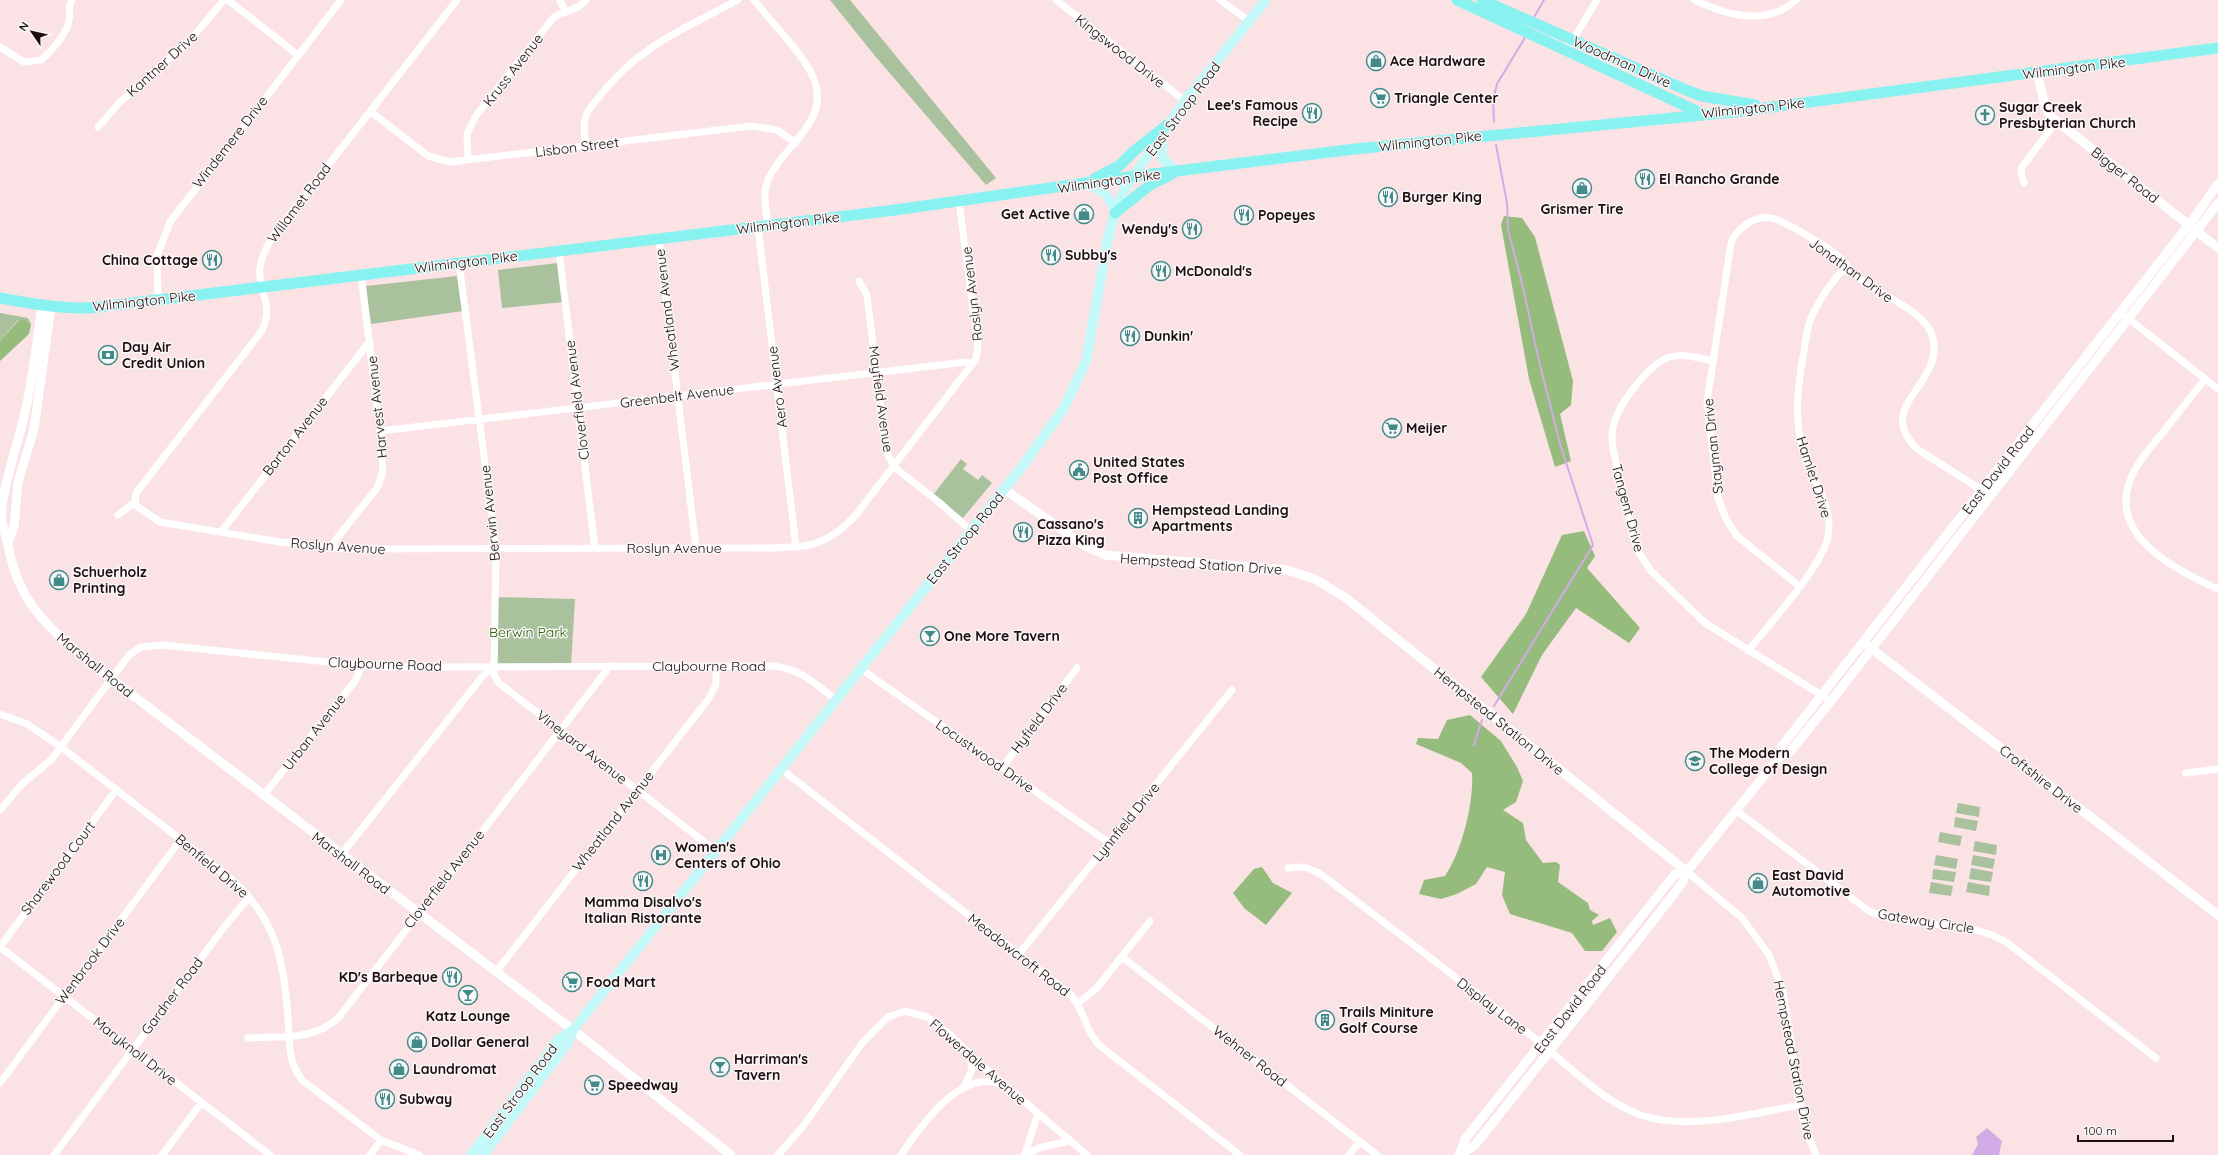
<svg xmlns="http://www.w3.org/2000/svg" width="2218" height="1155" viewBox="0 0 2218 1155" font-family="Quicksand,sans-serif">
<rect width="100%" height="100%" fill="#fbe3e5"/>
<path fill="#aac19d" d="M830,0H850L996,178L986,185L875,56Z
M558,263L563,302L502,308L498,270Z
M457,276L463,311L371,324L366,286Z
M0,313L28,318L31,324L26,320H18L0,341Z
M961,459L967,464L963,469L978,480L982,475L992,483L963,518L933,495Z
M495,597L575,599L571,666H493Z
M1958,803L1980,807L1979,817L1956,813Z
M1955,817L1978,821L1976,831L1954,827Z
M1940,832L1962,836L1960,846L1938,842Z
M1975,841L1997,845L1996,855L1973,851Z
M1936,855L1958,859L1956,869L1934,865Z
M1973,855L1995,859L1993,869L1971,865Z
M1971,868L1993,872L1991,882L1969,879Z
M1933,869L1956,872L1954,882L1932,879Z
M1931,882L1953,886L1951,896L1929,893Z
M1968,882L1990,886L1989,896L1966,892Z"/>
<path fill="#95bb7d" d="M1504,216L1522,218L1535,237L1573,381L1571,405L1560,414L1571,461L1555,467L1529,379L1501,225Z
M19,320H26L31,324L29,334L0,361V341Z
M1584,531L1595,556L1587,568L1640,628L1629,643L1576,608L1542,655L1513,714L1481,677L1526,614L1562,535Z
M1470,715L1501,741L1517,767L1523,781L1516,802L1503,810L1523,823L1526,840L1543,863L1556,862L1560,865L1558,882L1588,903L1590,910L1599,915L1592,921L1593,925L1610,918L1617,932L1602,951H1585L1572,933L1510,914L1502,895L1505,872L1487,867L1476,884L1457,894L1441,899L1419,894L1424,880L1445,876C1462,851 1474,803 1472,773L1461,763L1416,744L1418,738L1438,739L1447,720Z
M1262,867L1273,883L1292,893L1266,925L1244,908L1233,893L1254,869Z"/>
<path fill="#d3abe7" d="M1987,1128L2002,1141L1999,1155H1972L1978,1144L1976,1137Z"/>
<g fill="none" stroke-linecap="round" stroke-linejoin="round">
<path stroke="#d3abe7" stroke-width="2" d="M1533,19L1544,0
M1494,122L1493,100L1497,84L1526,36
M1494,706L1593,545L1560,444L1539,361L1521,279L1508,230L1507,203L1496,145
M1474,745L1482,720"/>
<path stroke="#fff" stroke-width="7" d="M228,0L298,55
M457,0L273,236C267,246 261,257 260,268C257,292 276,304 261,332L136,493L135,502L138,507L160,522L280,542L347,549L769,548C808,547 826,547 855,516L976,359L978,347L959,202
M560,0L565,11
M754,0C770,21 804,55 813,77C833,123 780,146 767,183C762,196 767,212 768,226
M1056,0L1185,101
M1220,0L1249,21
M1695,0C1726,15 1767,27 1796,0
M0,47L24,62L41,60C51,52 66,34 69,21C71,14 67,7 72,0
M1567,50L1597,0
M370,111L428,156L450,162L752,126L777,130L796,143
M98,127L120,102L191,39L224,0
M586,146C585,136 582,125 586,116C589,107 598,99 604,91C641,45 688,27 738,0
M468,160L467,134L475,117L553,18C565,10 577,11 586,0
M2024,183L2021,172L2022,167L2056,122
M758,227L796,547
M659,239L696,548
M559,251L595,549
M459,263L496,549L494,675L499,683L716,851
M859,281L867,295L886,451L894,467L940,503L970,530
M158,300L157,256L170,222L341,0
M2125,316L2218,389
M1712,361C1699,358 1683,353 1670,357C1649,363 1619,404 1614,424C1611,433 1612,440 1613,449L1633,536L1639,553L1651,571L1705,623L1831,701
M2205,379C2190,398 2175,417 2160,436C2151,447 2141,458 2134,471C2102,533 2173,569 2218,589
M380,431L966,362L973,364
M118,515L135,502
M221,532L370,341
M330,547L377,488L383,472L380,431L361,275
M1799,586L1737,536L1726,519L1718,498L1707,402L1731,243C1738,226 1759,212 1778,220C1795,228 1823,244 1838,256C1847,264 1854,275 1864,282C1884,297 1927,312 1933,338C1944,386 1873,405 1917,449L1991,496
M1748,651C1770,623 1821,568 1828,537C1834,508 1813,480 1804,453C1793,420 1798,385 1804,351C1806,339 1807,326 1812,316C1821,297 1832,280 1847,266
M861,669L1109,843
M0,714L27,724L61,747L229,877C276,918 284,959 288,1018C290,1041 287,1062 303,1081L381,1140L419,1155
M1002,768L1077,668
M781,769L1070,994C1084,1009 1085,1030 1099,1045L1240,1155
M2186,773L2218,769
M263,796L355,681L362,666
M0,810L21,785L51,760L129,655L141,647L162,645L377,667L774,666C800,669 816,684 836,700
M1737,811L1869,911C1913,931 1963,917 2006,942L2156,1058
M341,855L482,677L493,666
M1288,868L1304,867L1319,873C1391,927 1462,982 1533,1037C1568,1064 1607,1108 1651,1118C1700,1129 1753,1113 1801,1105
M1686,871L1742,918L1769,955L1783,991L1804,1125L1816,1155
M0,947L270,1155
M0,947L116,790
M1019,954L1232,690
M1122,957L1377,1155
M496,972L710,697L716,684V666
M1078,1003L1096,989L1150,921
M248,1038C280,1036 315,1041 339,1017L610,666
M0,1083L181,839
M964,1087L972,1069L970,1055
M1025,1154L1038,1113
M54,1155L222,930L249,897
M162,1155L202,1102
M370,1155L381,1140
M778,1155L804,1125L863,1042L888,1017L905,1011L927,1017L947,1032L977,1061L1087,1155
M901,1155C921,1126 959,1069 1001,1084
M1024,1155L1042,1147L1070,1141
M1349,1155L1360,1141"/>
<path stroke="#fff" stroke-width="9" d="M2037,72L2045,106L2050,116L2218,248
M42,305C37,341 33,378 25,413C18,444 6,475 2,507C0,522 5,531 8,545C19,605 48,627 93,665L573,1030L731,1155
M1004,489L1085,546L1105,555L1287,570L1315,579L1346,598L1686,871
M8,543L14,526L18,482L34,429L51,306
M1868,646L2218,915
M1780,756L1790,752L1831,701L2218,203
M1461,1154L1475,1145L1649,926L1683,882L1686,871
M1459,1155L1466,1138L1675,874L1686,871L1693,864L1780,756L1782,746L2194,218L2218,184"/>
<path stroke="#c3f9f8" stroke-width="10" d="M1162,136V158L1177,171
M1084,184C1104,190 1108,192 1115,213
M471,1155L558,1040L573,1030
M483,1155L567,1044L573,1030L1025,463L1064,408L1086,361L1108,238L1115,213L1124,190L1185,101L1266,0"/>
<path stroke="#88f2f1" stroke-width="11" d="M1457,0L1703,114
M1482,0L1686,90L1702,96L1755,105
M1094,179L1119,166L1134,151L1167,125
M1115,213L1150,185L1172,174
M0,298C28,303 55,308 83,308C97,308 111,305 124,304L895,210L1120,178L1355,149L1734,112L2218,48"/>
</g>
<defs>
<symbol id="shop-ring" viewBox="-11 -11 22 22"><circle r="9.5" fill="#f7f7f7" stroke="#438b8a" stroke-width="1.5"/><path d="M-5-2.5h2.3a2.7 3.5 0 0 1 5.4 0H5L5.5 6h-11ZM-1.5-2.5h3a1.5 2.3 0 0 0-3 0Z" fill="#438b8a"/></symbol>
<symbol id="supermarket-ring" viewBox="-11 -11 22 22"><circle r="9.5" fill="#f7f7f7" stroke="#438b8a" stroke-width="1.5"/><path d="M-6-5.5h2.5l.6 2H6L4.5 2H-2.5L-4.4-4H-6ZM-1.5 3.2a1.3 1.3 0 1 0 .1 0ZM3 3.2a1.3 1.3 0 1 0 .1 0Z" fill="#438b8a"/></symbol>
<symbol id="restaurant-ring" viewBox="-11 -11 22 22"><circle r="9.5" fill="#f7f7f7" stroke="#438b8a" stroke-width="1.5"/><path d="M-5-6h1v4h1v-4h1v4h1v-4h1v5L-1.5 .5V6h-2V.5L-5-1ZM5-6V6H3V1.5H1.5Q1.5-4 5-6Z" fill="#438b8a"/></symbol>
<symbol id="church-ring" viewBox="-11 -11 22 22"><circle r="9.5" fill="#f7f7f7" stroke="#438b8a" stroke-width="1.5"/><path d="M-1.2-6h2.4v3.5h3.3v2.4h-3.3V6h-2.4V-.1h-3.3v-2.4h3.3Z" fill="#438b8a"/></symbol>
<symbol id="bank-ring" viewBox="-11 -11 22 22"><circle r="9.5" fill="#f7f7f7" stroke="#438b8a" stroke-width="1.5"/><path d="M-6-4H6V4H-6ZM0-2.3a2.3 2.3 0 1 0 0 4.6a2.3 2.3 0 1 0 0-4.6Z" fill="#438b8a"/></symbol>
<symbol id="civic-ring" viewBox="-11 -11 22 22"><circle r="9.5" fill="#f7f7f7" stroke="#438b8a" stroke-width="1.5"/><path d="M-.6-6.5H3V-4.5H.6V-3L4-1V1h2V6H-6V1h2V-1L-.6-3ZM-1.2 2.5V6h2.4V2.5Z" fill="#438b8a"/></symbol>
<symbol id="building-ring" viewBox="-11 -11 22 22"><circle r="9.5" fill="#f7f7f7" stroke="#438b8a" stroke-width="1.5"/><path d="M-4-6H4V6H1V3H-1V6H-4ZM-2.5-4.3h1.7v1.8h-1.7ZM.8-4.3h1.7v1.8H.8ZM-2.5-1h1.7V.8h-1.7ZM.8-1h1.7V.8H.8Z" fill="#438b8a"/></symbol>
<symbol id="bar-ring" viewBox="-11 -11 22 22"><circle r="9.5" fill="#f7f7f7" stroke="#438b8a" stroke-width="1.5"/><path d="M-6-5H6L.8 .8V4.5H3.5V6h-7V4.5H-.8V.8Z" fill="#438b8a"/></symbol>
<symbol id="university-ring" viewBox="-11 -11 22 22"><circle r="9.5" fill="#f7f7f7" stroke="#438b8a" stroke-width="1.5"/><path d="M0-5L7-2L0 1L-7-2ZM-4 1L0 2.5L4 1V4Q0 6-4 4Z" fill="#438b8a"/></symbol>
<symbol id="hospital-ring" viewBox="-11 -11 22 22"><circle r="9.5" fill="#f7f7f7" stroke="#438b8a" stroke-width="1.5"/><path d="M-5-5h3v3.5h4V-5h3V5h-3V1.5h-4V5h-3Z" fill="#438b8a"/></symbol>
</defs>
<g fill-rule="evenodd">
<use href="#shop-ring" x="1365" y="50" width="22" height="22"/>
<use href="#supermarket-ring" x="1369" y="87" width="22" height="22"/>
<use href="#restaurant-ring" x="1301" y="102" width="22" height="22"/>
<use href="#church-ring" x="1974" y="104" width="22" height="22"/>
<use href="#restaurant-ring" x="1634" y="168" width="22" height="22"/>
<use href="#shop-ring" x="1571" y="177" width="22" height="22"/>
<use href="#restaurant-ring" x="1377" y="186" width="22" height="22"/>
<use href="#shop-ring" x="1073" y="203" width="22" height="22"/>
<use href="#restaurant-ring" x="1233" y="204" width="22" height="22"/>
<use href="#restaurant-ring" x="1181" y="218" width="22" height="22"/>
<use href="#restaurant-ring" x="1040" y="244" width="22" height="22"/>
<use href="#restaurant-ring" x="201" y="249" width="22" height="22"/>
<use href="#restaurant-ring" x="1150" y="260" width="22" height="22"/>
<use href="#restaurant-ring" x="1119" y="325" width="22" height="22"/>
<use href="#bank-ring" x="97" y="344" width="22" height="22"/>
<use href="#supermarket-ring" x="1381" y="417" width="22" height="22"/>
<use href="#civic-ring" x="1068" y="459" width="22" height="22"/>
<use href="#building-ring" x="1127" y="507" width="22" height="22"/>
<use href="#restaurant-ring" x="1012" y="521" width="22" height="22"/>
<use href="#shop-ring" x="48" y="569" width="22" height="22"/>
<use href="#bar-ring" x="919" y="625" width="22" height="22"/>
<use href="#university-ring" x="1684" y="750" width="22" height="22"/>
<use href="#hospital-ring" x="650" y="844" width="22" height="22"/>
<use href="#restaurant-ring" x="632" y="870" width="22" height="22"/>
<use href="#shop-ring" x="1747" y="872" width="22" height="22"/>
<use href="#restaurant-ring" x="441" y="966" width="22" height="22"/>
<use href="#supermarket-ring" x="561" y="971" width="22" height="22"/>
<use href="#bar-ring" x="457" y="984" width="22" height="22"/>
<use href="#building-ring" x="1314" y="1009" width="22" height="22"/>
<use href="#shop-ring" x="406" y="1031" width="22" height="22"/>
<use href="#bar-ring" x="709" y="1056" width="22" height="22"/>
<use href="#shop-ring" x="388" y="1058" width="22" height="22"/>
<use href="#supermarket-ring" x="583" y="1074" width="22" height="22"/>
<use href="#restaurant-ring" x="374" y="1088" width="22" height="22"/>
</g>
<g text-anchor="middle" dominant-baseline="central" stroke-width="3" stroke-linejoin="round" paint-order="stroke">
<g font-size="14" fill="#200d0f" stroke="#f7f7f7">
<text transform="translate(1120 51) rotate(38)">Kingswood Drive</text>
<text transform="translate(1622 62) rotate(24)">Woodman Drive</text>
<text transform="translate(162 64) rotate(-42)">Kantner Drive</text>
<text transform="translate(2074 68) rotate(-7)">Wilmington Pike</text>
<text transform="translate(513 70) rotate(-52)">Kruss Avenue</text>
<text transform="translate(1753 108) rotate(-6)">Wilmington Pike</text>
<text transform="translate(1183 109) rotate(-53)">East Stroop Road</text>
<text transform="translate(1430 141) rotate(-6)">Wilmington Pike</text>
<text transform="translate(230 142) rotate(-52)">Windemere Drive</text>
<text transform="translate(577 147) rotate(-7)">Lisbon Street</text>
<text transform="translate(2125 175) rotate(38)">Bigger Road</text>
<text transform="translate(1109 181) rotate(-8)">Wilmington Pike</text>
<text transform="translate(299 203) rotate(-53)">Willamet Road</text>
<text transform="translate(788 223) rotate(-7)">Wilmington Pike</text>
<text transform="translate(466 262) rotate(-7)">Wilmington Pike</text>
<text transform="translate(1851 270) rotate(36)">Jonathan Drive</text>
<text transform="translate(972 294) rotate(-97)">Roslyn Avenue</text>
<text transform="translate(144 301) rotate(-6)">Wilmington Pike</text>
<text transform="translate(667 310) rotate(-97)">Wheatland Avenue</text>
<text transform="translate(777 387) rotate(-97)">Aero Avenue</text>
<text transform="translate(677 396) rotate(-7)">Greenbelt Avenue</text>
<text transform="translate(881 399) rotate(82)">Mayfield Avenue</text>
<text transform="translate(577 400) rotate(-97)">Cloverfield Avenue</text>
<text transform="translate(377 407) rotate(-96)">Harvest Avenue</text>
<text transform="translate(295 436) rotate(-52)">Barton Avenue</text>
<text transform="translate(1713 446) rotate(-96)">Stayman Drive</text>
<text transform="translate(1998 470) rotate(-52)">East David Road</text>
<text transform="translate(1814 477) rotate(72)">Hamlet Drive</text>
<text transform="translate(1628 508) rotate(75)">Tangent Drive</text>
<text transform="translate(490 513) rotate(-96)">Berwin Avenue</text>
<text transform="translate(965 538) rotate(-51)">East Stroop Road</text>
<text transform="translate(338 546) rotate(4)">Roslyn Avenue</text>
<text x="674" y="548">Roslyn Avenue</text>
<text transform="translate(1201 564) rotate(4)">Hempstead Station Drive</text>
<text transform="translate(385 664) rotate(2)">Claybourne Road</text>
<text transform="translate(95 665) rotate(39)">Marshall Road</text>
<text x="709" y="666">Claybourne Road</text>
<text transform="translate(1039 718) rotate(-53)">Hyfield Drive</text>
<text transform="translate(1499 721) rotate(39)">Hempstead Station Drive</text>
<text transform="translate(314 732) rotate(-52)">Urban Avenue</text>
<text transform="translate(582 747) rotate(38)">Vineyard Avenue</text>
<text transform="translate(985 756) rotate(35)">Locustwood Drive</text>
<text transform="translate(2041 779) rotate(38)">Croftshire Drive</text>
<text transform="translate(613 821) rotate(-52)">Wheatland Avenue</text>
<text transform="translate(1126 822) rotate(-51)">Lynnfield Drive</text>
<text transform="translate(351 863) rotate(37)">Marshall Road</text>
<text transform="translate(212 866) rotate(40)">Benfield Drive</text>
<text transform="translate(58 868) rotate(-53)">Sharewood Court</text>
<text transform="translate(444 879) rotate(-52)">Cloverfield Avenue</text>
<text transform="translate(1926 921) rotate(9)">Gateway Circle</text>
<text transform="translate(1019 955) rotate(38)">Meadowcroft Road</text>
<text transform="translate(90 961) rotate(-53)">Wenbrook Drive</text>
<text transform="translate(172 996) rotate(-53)">Gardner Road</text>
<text transform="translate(1492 1006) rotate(37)">Display Lane</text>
<text transform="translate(1570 1009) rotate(-52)">East David Road</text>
<text transform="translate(135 1051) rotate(38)">Maryknoll Drive</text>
<text transform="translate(1250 1056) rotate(38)">Wehner Road</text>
<text transform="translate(1794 1060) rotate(79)">Hempstead Station Drive</text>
<text transform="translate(978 1062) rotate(41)">Flowerdale Avenue</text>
<text transform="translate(520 1091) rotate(-53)">East Stroop Road</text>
</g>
<g font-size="14" font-weight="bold" fill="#200d0f" stroke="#f7f7f7" text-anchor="start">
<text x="1390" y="61">Ace Hardware</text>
<text x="1394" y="98">Triangle Center</text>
<text x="1298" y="105" text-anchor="end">Lee's Famous<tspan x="1298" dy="16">Recipe</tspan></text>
<text x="1999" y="107">Sugar Creek<tspan x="1999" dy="16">Presbyterian Church</tspan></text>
<text x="1659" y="179">El Rancho Grande</text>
<text x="1402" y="197">Burger King</text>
<text x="1582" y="209" text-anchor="middle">Grismer Tire</text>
<text x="1070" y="214" text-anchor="end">Get Active</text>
<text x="1258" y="215">Popeyes</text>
<text x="1178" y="229" text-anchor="end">Wendy's</text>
<text x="1065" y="255">Subby's</text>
<text x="198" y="260" text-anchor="end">China Cottage</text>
<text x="1175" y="271">McDonald's</text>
<text x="1144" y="336">Dunkin'</text>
<text x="122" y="347">Day Air<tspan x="122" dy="16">Credit Union</tspan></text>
<text x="1406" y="428">Meijer</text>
<text x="1093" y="462">United States<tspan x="1093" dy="16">Post Office</tspan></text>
<text x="1152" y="510">Hempstead Landing<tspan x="1152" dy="16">Apartments</tspan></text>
<text x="1037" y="524">Cassano's<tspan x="1037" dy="16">Pizza King</tspan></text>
<text x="73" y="572">Schuerholz<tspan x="73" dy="16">Printing</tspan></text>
<text x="944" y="636">One More Tavern</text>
<text x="1709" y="753">The Modern<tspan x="1709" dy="16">College of Design</tspan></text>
<text x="675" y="847">Women's<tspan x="675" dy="16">Centers of Ohio</tspan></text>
<text x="1772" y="875">East David<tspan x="1772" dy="16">Automotive</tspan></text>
<text x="643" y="902" text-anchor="middle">Mamma Disalvo's<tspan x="643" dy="16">Italian Ristorante</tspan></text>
<text x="438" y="977" text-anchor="end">KD's Barbeque</text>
<text x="586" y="982">Food Mart</text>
<text x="1339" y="1012">Trails Miniture<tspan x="1339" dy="16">Golf Course</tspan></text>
<text x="468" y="1016" text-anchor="middle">Katz Lounge</text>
<text x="431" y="1042">Dollar General</text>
<text x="734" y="1059">Harriman's<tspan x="734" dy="16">Tavern</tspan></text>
<text x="413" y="1069">Laundromat</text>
<text x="608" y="1085">Speedway</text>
<text x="399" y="1099">Subway</text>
</g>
<g font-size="14" fill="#356106" stroke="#f7f7f7">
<text x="528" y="632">Berwin Park</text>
</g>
</g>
<g transform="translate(32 32) rotate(304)" stroke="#f7f7f7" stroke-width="3" paint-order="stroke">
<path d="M0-3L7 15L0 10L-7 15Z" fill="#200d0f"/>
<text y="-6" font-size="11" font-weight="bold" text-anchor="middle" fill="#200d0f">N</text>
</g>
<path d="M2078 1135v6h95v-6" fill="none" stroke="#200d0f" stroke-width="2"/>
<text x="2084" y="1135" font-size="12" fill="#200d0f" stroke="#f7f7f7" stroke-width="3" paint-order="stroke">100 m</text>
</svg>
